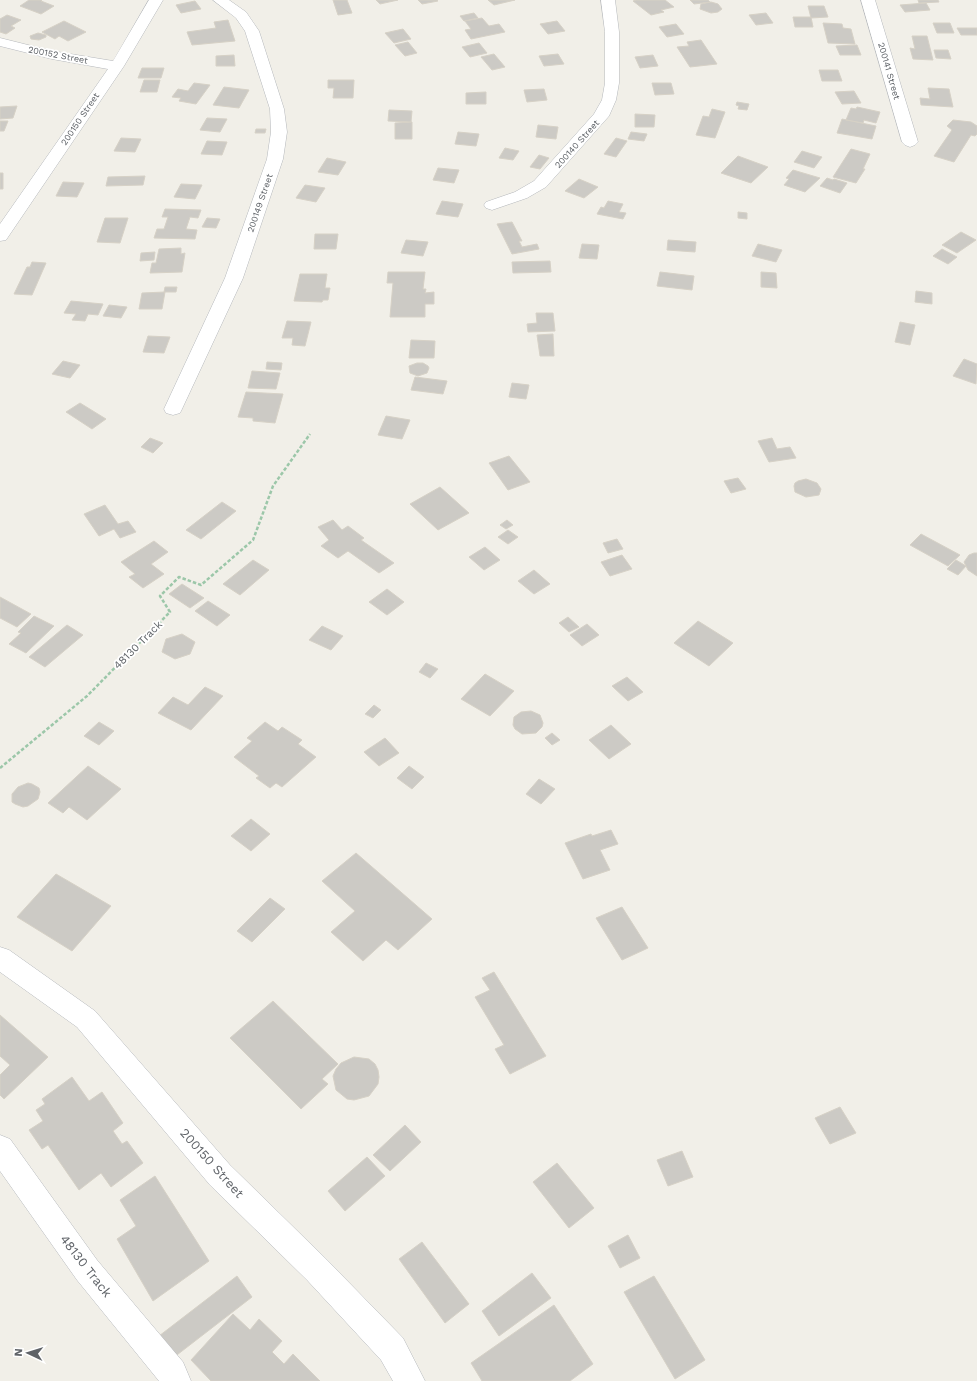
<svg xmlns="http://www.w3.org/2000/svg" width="977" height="1381" viewBox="0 0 977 1381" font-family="'Work Sans',sans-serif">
<rect width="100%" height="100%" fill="#f1efe8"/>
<path fill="#cccac5" stroke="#d6d1c6" d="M29,0H42L41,1L54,6L41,14L20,6Z
M333,0H347L352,13L338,15Z
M376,0H398L380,4Z
M418,0H437L438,1L422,4Z
M488,0H515L494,5Z
M636,0H665L674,7L661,10L664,12L651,15L633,1Z
M690,0H708L710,2L694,4Z
M918,0H938L939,2L919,3Z
M195,1L201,9L181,13L176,5Z
M711,2L718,4L722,9L718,12L711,13L700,9L701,4Z
M926,3L930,10L905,12L900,5Z
M808,6H824L828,17L811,18Z
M474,13L478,18L464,21L460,16Z
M766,13L773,23L756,25L749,15Z
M7,15L21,20L11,26L15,28L6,34L0,32V19Z
M793,17H811L813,27H795Z
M482,18L489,26L499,24L505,32L471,39L465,30L471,29L465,21Z
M228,20L235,41L192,45L187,32L216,28L214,22Z
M64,21L86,32L68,41L59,36L55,39L42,32Z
M557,21L565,31L548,34L540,24Z
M823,23L842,24L843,28L851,29L855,44L828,43Z
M933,23H950L954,33H937Z
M676,24L684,34L667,37L659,27Z
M957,28H977V35H961Z
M403,29L411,39L394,43L385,33Z
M38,33L46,35V37L39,40L31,39L30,36Z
M912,36H927L933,60L913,59L910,48L915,49Z
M701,40L717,64L690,67L677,47L689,46L687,42Z
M408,42L417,53L405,56L395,45Z
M479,43L487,53L470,57L462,47Z
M857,45L861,55H840L836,46Z
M934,50H948L951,59L936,58Z
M494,54L505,67L492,70L481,57Z
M558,54L564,64L544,66L539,56Z
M234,55L235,66H216V56Z
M653,55L658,66L640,68L635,57Z
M142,68H164L161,78H138Z
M819,70H838L842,81H822Z
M144,80H160L157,92H140Z
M328,80H354L353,98H333L334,88H328Z
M194,83L210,85L196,104L179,101L181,98L172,97L178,89L188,91Z
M652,83H671L674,94L655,95Z
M224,87L249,90L239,108L213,105Z
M928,88L949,89L953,107L921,105L920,98L930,99Z
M544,89L547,100L527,102L524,90Z
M854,91L861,103L842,104L835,92Z
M486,92V104H466V93Z
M737,102L749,104L747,110L738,109L739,106L736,105Z
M17,106L13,118L0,119V107Z
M857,107L880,112L876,123L864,120L863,123L846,120L851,108L856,109Z
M712,109L725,112L715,138L696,135L703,116L709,117Z
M389,110L412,111L411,122L388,121Z
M635,114L655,115L654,127H635Z
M207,118L227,119L220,132L200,130Z
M842,119L876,126L872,139L837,133Z
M953,120L971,122L977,126V134L975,136L971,135L954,162L934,156L952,130L947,126Z
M0,121H8L4,131H0Z
M412,122V139H395V123Z
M538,125L558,127L556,139L536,137Z
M256,129H266L265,133H255Z
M458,132L479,134L476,146L455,144Z
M631,132L647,134L644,141L628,139Z
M121,138L141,139L135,152L114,151Z
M616,138L627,141L616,157L604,154Z
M207,141L227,142L222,155L201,154Z
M505,148L519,151L513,160L499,158Z
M851,149L870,154L863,169H865L856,183L833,177Z
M802,151L822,157L814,168L794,162Z
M539,155L549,158L540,169L530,167Z
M738,156L768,167L751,183L721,173Z
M327,158L346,162L338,175L318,172Z
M438,168L459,170L454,183L433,180Z
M793,170L820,178L805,192L784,185L789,179L786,178Z
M0,173H3V189H0Z
M145,176L143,185L106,186L108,177Z
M827,178L833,180L834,179L847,183L840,193L820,186Z
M579,179L598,187L584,198L565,191Z
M63,182L84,183L77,197L56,196Z
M181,184L202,185L195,199L174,197Z
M305,185L325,188L316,202L296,198Z
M442,201L463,204L458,217L436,214Z
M608,201L623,204L619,212L626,213L623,219L597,214L601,207L604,208Z
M165,209L201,210L198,218L190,217L186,229L197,230L195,239L154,238L157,229H164L168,217H162Z
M738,212L747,213V219L738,218Z
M105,218H128L120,243L97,242Z
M207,218L220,219L216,228L202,227Z
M512,222L522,241H519L522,247L537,244L539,249L512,254L497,224Z
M961,232L976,240L957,253L942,245Z
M315,234H338L336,249H314Z
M406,240L428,242L423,256L401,253Z
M668,240L696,242L695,252L667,250Z
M582,244L599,245L597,259L579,258Z
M758,244L782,250L776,262L752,256Z
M181,248V254L185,253L182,272L150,273L152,263H156L159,249Z
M942,249L957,257L948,264L933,256Z
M155,252L154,260L140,261L141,253Z
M550,261L551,272L513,273L512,262Z
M32,262L46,263L32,295L14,294L27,267H30Z
M388,272H425L423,289H426L425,293L434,292V304H425V317H390L393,283H387Z
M660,272L694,276L692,290L657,286Z
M761,272L776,273L777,288L761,287Z
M300,274H327L325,288H330L328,300H323L322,302L294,301Z
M165,287H177L176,292H164Z
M916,291L932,293V304L915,302Z
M165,292L162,309H139L142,293Z
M71,301L103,304L98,315L88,314L85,321L72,320L76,314L64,313Z
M109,305L127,307L121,318L103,316Z
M536,313H553L555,331L528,332L527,324L537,323Z
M287,321L311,322L305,346L292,345L293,338H282Z
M900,322L915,325L910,345L895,342Z
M553,334L554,356H540L537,335Z
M148,336L170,337L164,353L143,352Z
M411,340L435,341L434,358H409Z
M964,359L977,364L976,384L953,376Z
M63,361L80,365L70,378L52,374Z
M267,362L282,363L281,370L266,369Z
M417,363H423L428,366L429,368L427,373L418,376L410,373L409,366Z
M252,371L280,373L276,389L248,388Z
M415,377L447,381L443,394L411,390Z
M512,383L529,385L526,399L509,397Z
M246,392L283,394L275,423L253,421V418L238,417Z
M80,403L106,419L92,429L66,412Z
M386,416L410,420L402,439L378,435Z
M150,438L163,443L153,453L141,447Z
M772,438L777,449L790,447L796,458L769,462L758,441Z
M509,456L530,482L508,490L489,463Z
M738,478L746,489L731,493L724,481Z
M806,479L817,483L821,489L819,495L806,497L795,492L794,486L795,483L798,481Z
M440,487L469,513L438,530L410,504Z
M222,502L236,511L201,539L186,530Z
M105,505L118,524L128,521L136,532L120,538L114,529L99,536L84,514Z
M333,520L342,530L348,526L364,538L361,540L394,563L379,573L348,551L338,558L321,546L329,540L318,527Z
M507,520L513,525L506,529L500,525Z
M508,530L518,537L508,544L498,537Z
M921,534L960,555L948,566L910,545Z
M617,539L623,549L608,553L603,543Z
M154,541L168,552L151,564L164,574L143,588L129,577L135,574L121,562Z
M485,547L500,560L484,570L469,557Z
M974,553H977V576L968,570L964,562L969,555Z
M622,555L632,569L610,576L601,562Z
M253,560L269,570L240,595L223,584Z
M956,560L966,566L958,575L947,569Z
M534,570L550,584L534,594L518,581Z
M182,584L204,598L190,608L169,594Z
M387,589L404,602L387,615L369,602Z
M0,597L31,614L17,627L0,618Z
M208,601L230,615L217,626L195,611Z
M34,616L54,626L26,653L9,644L21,633L18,632Z
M568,617L579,627L569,632L559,623Z
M698,621L733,643L709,666L674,643Z
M587,624L599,635L582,646L570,635Z
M67,625L83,635L45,667L29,657Z
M322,626L343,636L331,650L309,640Z
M182,634L195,642L190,654L175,659L162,652L166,639Z
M426,663L438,669L430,678L419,672Z
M485,674L514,691L490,716L461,699Z
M627,677L643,692L628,701L612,686Z
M205,687L223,696L191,730L158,713L173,697L188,705Z
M374,705L381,710L373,718L365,714Z
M531,711L540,715L543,723L542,727L536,733L522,734L515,729L513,725L514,717L521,712Z
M99,722L114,731L99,745L84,736Z
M265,722L278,731L282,727L302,740L298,744L316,757L282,787L276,783L270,788L256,778L259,776L234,757L252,741L247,738Z
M611,725L631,744L609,759L589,740Z
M552,733L560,740L552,745L545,738Z
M385,738L399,753L379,766L364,752Z
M88,766L121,789L87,820L69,807L63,813L48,803Z
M409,766L424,777L412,789L397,778Z
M539,779L555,789L541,804L526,794Z
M28,783L32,784L39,788L40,792L38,799L28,806L23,807L15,804L12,802V794L18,787Z
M251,819L270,834L251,851L231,836Z
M611,830L618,844L600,850L610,870L583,879L565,843L591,834L592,836Z
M356,853L432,919L398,950L386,940L363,961L331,932L355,911L322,881Z
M56,874L111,906L72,951L17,917Z
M270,898L285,909L252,942L237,931Z
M622,907L648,948L622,960L596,918Z
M494,972L546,1056L510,1074L495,1049L504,1045L475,997L490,990L482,978Z
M273,1001L338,1064L322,1079L328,1084L301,1109L230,1038Z
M0,1015L48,1057L4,1099L0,1095V1075L10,1065L0,1056Z
M354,1057L369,1059L375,1064L378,1070L379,1077L378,1084L369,1096L354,1100L347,1099L336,1090L333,1076L336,1069L341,1063Z
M72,1077L89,1101L102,1092L123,1123L113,1131L122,1144L127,1141L143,1163L111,1187L101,1173L79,1190L48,1145L42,1149L29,1130L43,1121L36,1110L45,1104L42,1099Z
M840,1107L856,1133L830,1144L815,1118Z
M405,1125L421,1142L390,1171L373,1155Z
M682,1151L693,1177L668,1186L657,1160Z
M367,1157L385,1176L345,1211L328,1191Z
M557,1163L594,1208L569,1228L533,1182Z
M155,1176L209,1261L153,1301L117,1239L136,1226L120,1200Z
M628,1235L640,1258L620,1268L608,1246Z
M422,1242L469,1304L445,1323L399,1259Z
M532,1273L551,1298L499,1336L482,1311Z
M237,1276L252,1297L173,1358L159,1336Z
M654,1276L705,1360L675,1379L624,1292Z
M554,1305L593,1364L570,1381H482L471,1363Z
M233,1314L250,1330L259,1319L282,1341L272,1352L284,1364L293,1354L320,1381H211L191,1360Z"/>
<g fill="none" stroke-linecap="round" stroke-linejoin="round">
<defs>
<path id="street" d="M149,0H163L124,66L6,240L0,241V224L108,69L52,59L0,46V38L52,51L113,61Z
M213,0H229L246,12L259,31L284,109L287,132L283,159L243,278L182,409L180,413L173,415L166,413L164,409L225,278L267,159L271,132L270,109L245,31L236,18Z
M601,0H615L619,32V83L616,100L609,116L546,187L527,198L492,210L486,208L484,205L486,202L515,192L534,181L594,114L602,100L605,83V32Z
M861,0H875L918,142L915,145L910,147L905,145L902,142Z
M0,947L9,950L95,1011L230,1165L327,1260L403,1338L425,1381H393L381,1360L307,1280L210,1185L77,1027L0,972Z
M0,1135L10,1139L97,1260L183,1362L191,1381H159L77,1280L0,1171Z"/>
</defs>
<use href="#street" stroke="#b5b8bc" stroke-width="1"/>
<path stroke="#9cc7a9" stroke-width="2.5" stroke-dasharray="3.5 2" stroke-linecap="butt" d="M0,768L87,696L170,612L160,596L179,577L201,585L253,540L273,486L310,434"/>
<use href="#street" fill="#fff" fill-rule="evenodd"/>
</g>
<g text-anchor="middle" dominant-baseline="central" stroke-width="3.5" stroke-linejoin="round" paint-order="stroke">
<g font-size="9" fill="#5f6368" stroke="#fff">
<text transform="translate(58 55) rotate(11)">200152 Street</text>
<text transform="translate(889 71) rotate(74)">200141 Street</text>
<text transform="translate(80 119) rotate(-56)">200150 Street</text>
<text transform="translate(577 144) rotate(-48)">200140 Street</text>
<text transform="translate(260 203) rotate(-71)">200149 Street</text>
</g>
<g font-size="11" fill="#5f6368" stroke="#fff">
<text transform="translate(138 645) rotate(-45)">48130 Track</text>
</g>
<g font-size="13" fill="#5f6368" stroke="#fff">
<text transform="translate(212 1163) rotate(48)">200150 Street</text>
<text transform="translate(86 1266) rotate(52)">48130 Track</text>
</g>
</g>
<g transform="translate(28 1353) rotate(274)" stroke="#ffffff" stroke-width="3" paint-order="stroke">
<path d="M0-3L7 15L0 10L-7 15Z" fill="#5f6368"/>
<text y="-6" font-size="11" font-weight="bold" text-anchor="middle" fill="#5f6368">N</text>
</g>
</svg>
